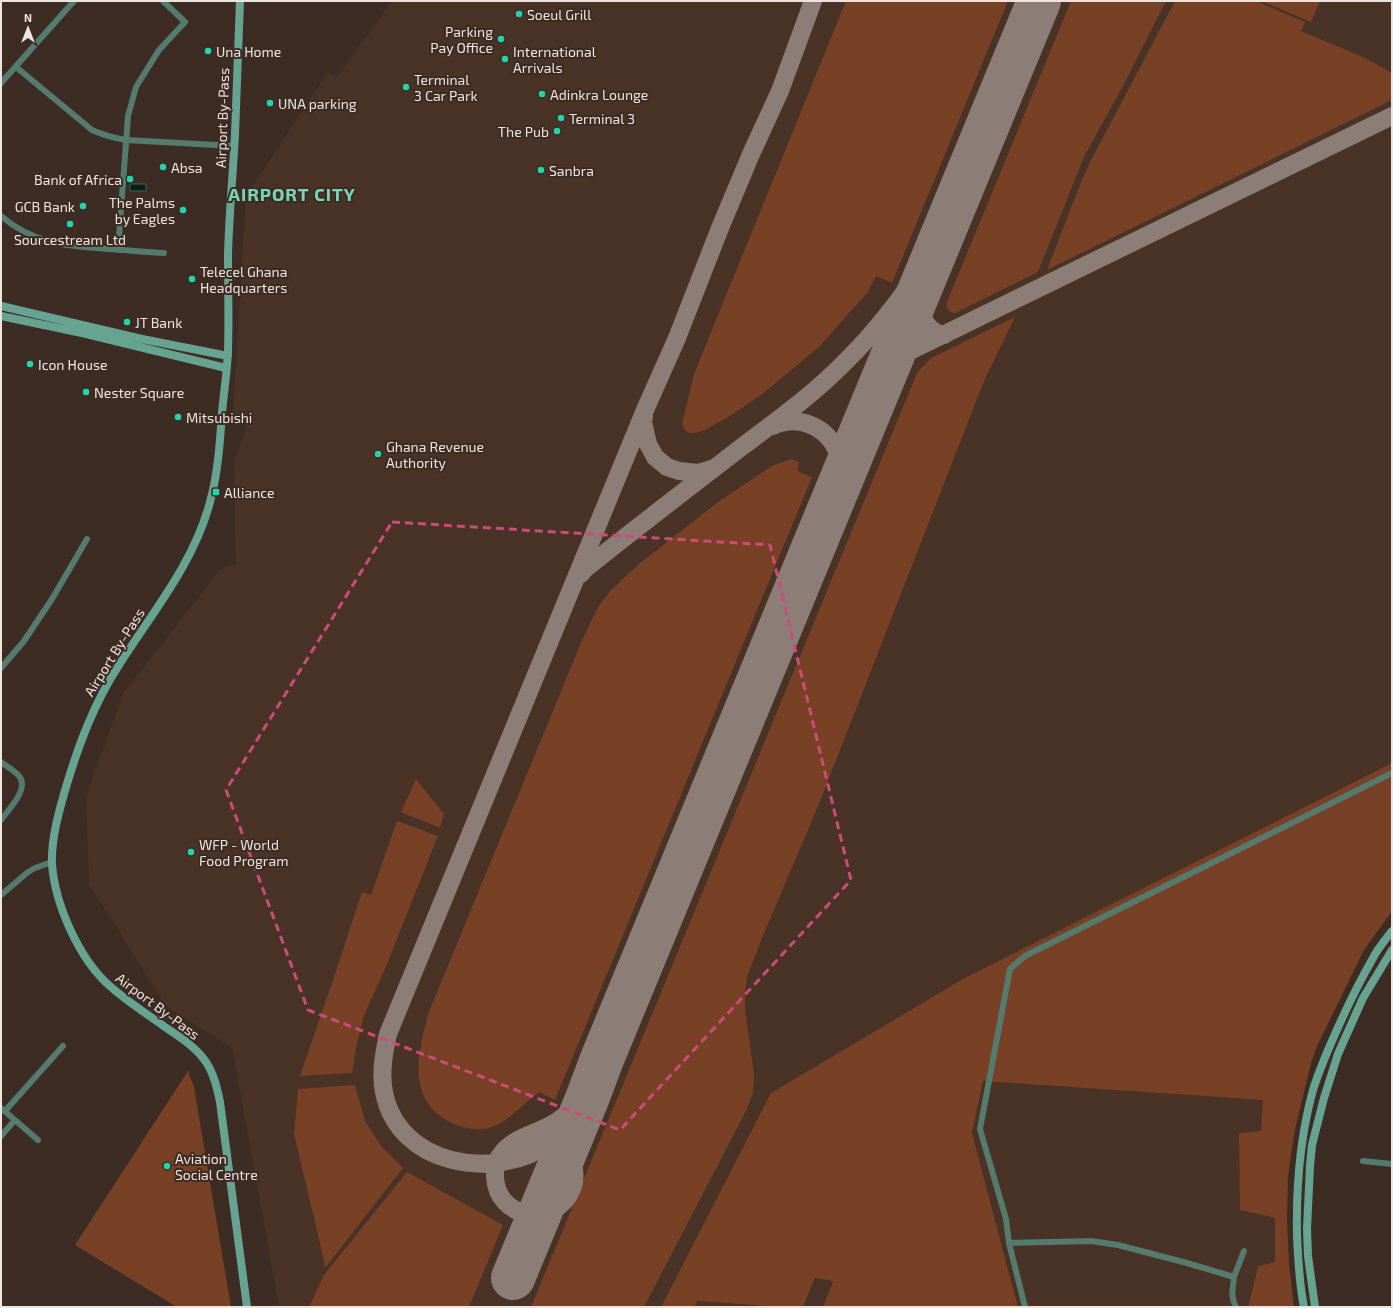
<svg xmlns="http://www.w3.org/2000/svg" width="1393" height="1308" viewBox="0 0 1393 1308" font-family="'Exo 2',sans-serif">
<rect width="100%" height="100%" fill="#3d2c24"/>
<path fill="#493226" d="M392,1H1392V763L961,980L771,1093L661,1307H279L232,1048L166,1006L89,884L86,796L124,692L192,606L220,569L236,564L234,462L249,422L233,416L246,196L328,72L336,78Z
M983,1081L1263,1100L1261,1131L1239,1133L1240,1210L1275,1218V1263L1258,1266L1248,1307H1018L972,1133Z
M815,1278L833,1280L823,1307H803Z
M697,1301L782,1307H695Z"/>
<path fill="#784126" d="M846,1H1008L892,283L876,276L867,293L819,347L761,395L730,416L705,430L695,433H690L686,431L682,424L694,374Z
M1071,1H1166L1123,86L1084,157L1038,272L955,313L950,312L947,308V302Z
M1175,1H1256L1305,22L1301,31L1365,58L1392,73V100L1047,270L1077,192L1090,162Z
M1261,1H1320L1311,22Z
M1015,317L984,381L819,804L762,938L747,977L745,995V1010L754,1074L753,1093L746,1111L644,1307H531L917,373L931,358Z
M791,459L797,461L799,463L797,471L812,477L555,1100L539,1092C526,1102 507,1122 492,1127C481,1131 465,1129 454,1124C405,1102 418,1055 428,1014L583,638L598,607L611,590L639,564L718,502L772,466Z
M1392,763V911L1364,950L1318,1044L1311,1063L1295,1129L1288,1176L1287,1220L1289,1264L1294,1307H1248L1258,1266L1275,1262V1218L1240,1210L1239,1133L1261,1131L1263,1100L983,1081L972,1133L1018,1307H823L833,1281L815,1278L803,1307H782L697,1301L695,1307H661L771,1093L961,980Z
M416,779L444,814L440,828L401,812Z
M397,821L438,836L387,964L363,1018L356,1048L352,1073L300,1076L334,977L362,892L371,895Z
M188,1071L194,1087L231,1307H177L75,1245Z
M355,1085L365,1121L382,1147L403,1168L325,1268L322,1252L294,1134L298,1089Z
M407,1172L503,1225L469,1307H309L324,1275Z"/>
<path fill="#03221a" stroke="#4a5c55" d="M130,184H146V191H130Z"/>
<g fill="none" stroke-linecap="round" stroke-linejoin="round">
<path stroke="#8c7d76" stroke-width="18" d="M921,286C916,305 922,331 944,335
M884,377L895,363L910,351L1392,116
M644,416L643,422L648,444L655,457L667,467L679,471L698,473L711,469
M773,426C803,411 840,434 840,467C841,482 834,496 829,510
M581,574L585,569C637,527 690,487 743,446C779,419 815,393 846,361C883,325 909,286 938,245
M587,1099C576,1115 566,1132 550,1143C495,1182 398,1166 384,1092C380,1073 384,1053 388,1034L645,410L677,338L720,228L751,154L780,91L813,1
M578,1123C575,1134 573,1145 573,1156C573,1167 577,1177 572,1189C556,1228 496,1220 495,1176C495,1171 495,1166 497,1161C508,1136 539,1135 559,1120C581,1105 592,1083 602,1059"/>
<path stroke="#8c7d76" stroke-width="44" d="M513,1278L587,1099L602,1059L1039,1"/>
<path stroke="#557a6e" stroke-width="6" d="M16,67L92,130C103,135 114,138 126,140L234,146
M1,83L74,1
M1,216C33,244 68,246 108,249C126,250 145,252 164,253
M118,250L128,116L136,87L159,50L185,22L163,1
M1,668L24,641L52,599L87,539
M1,762C6,766 15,771 19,776C30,789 8,810 1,820
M1,895L28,872L35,868L52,862
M1,1108L38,1140
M5,1111L63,1046
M1,1136L15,1120
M1363,1161L1392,1164
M1009,1243L1091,1241L1118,1245L1187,1263L1234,1277L1244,1251
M1234,1277C1233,1288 1230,1297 1236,1307
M1025,1307L1009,1243L1006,1219L980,1129L1010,969L1025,956L1392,773"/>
<path stroke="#67a391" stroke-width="8" d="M240,1C238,45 237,90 235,134C233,174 229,215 228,255C228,287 229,320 228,352C227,372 224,392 222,412C220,442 218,473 210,502C194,563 152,613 119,665C94,703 79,744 66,787C59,811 51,839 52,864C55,905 80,961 111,987C128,1002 147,1014 165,1027C180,1037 196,1047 206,1062C214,1074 217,1088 220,1102L247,1307
M1,306L142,339L228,356
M1,316L82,333L226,368
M1304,1307C1299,1283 1298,1259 1297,1235C1296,1186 1300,1137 1313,1090C1320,1067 1330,1045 1340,1023C1350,1001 1361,979 1373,958C1378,948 1386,939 1392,931
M1315,1307L1308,1256L1307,1229L1310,1166L1312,1145L1324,1098L1338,1054L1363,998L1392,950"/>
</g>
<path fill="none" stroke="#cd4b7c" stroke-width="3" stroke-dasharray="8 5" stroke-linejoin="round" d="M392,522L770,545L851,880L620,1130L308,1010L226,790Z"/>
<g fill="#22d5af" stroke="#3d2c24" stroke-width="1.5">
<circle cx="519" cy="14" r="4"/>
<circle cx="501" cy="39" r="4"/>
<circle cx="208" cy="51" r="4"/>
<circle cx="505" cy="59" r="4"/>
<circle cx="406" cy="87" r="4"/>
<circle cx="542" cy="94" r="4"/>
<circle cx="270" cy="103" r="4"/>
<circle cx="561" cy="118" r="4"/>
<circle cx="557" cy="131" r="4"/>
<circle cx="163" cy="167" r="4"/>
<circle cx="541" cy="170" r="4"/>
<circle cx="130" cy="179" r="4"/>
<circle cx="83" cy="206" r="4"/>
<circle cx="183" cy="210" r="4"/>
<circle cx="70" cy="224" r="4"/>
<circle cx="192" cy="279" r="4"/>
<circle cx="127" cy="322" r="4"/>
<circle cx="30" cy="364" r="4"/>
<circle cx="86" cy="392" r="4"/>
<circle cx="178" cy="417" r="4"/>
<circle cx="378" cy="454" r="4"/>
<rect x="212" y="488" width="8" height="8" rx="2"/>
<circle cx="191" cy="852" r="4"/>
<circle cx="167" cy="1166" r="4"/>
</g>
<g text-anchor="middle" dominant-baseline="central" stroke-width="4" stroke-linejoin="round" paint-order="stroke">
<g font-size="14" fill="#efe3de" stroke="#3d2c24" text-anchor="start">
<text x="527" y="14">Soeul Grill</text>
<text x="493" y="31" text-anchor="end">Parking<tspan x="493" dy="16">Pay Office</tspan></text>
<text x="216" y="51">Una Home</text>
<text x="513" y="51">International<tspan x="513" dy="16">Arrivals</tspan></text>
<text x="414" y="79">Terminal<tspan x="414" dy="16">3 Car Park</tspan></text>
<text x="550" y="94">Adinkra Lounge</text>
<text x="278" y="103">UNA parking</text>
<text x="569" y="118">Terminal 3</text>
<text x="549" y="131" text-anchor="end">The Pub</text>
<text x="171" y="167">Absa</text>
<text x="549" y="170">Sanbra</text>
<text x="122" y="179" text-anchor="end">Bank of Africa</text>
<text x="175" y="202" text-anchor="end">The Palms<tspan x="175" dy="16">by Eagles</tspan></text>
<text x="75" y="206" text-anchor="end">GCB Bank</text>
<text x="70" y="239" text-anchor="middle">Sourcestream Ltd</text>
<text x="200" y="271">Telecel Ghana<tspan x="200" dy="16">Headquarters</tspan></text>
<text x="135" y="322">JT Bank</text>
<text x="38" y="364">Icon House</text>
<text x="94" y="392">Nester Square</text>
<text x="186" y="417">Mitsubishi</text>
<text x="386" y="446">Ghana Revenue<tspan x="386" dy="16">Authority</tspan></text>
<text x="224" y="492">Alliance</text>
<text x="199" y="844">WFP - World<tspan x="199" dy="16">Food Program</tspan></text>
<text x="175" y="1158">Aviation<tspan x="175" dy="16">Social Centre</tspan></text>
</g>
<g font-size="14" fill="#efe3de" stroke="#3d2c24">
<text transform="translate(222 118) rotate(-88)">Airport By-Pass</text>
<text transform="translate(114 652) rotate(-58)">Airport By-Pass</text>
<text transform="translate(158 1006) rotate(37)">Airport By-Pass</text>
</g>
<g font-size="18" font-weight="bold" letter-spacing="1" fill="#77d7bc" stroke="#3d2c24">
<text x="292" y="194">AIRPORT CITY</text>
</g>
</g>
<rect width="1393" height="1308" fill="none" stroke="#efe3de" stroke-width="4"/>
<g transform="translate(28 28)" stroke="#3d2c24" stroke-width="3" paint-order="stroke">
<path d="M0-3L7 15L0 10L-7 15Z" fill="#efe3de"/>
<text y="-6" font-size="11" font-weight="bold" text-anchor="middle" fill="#efe3de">N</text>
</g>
</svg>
